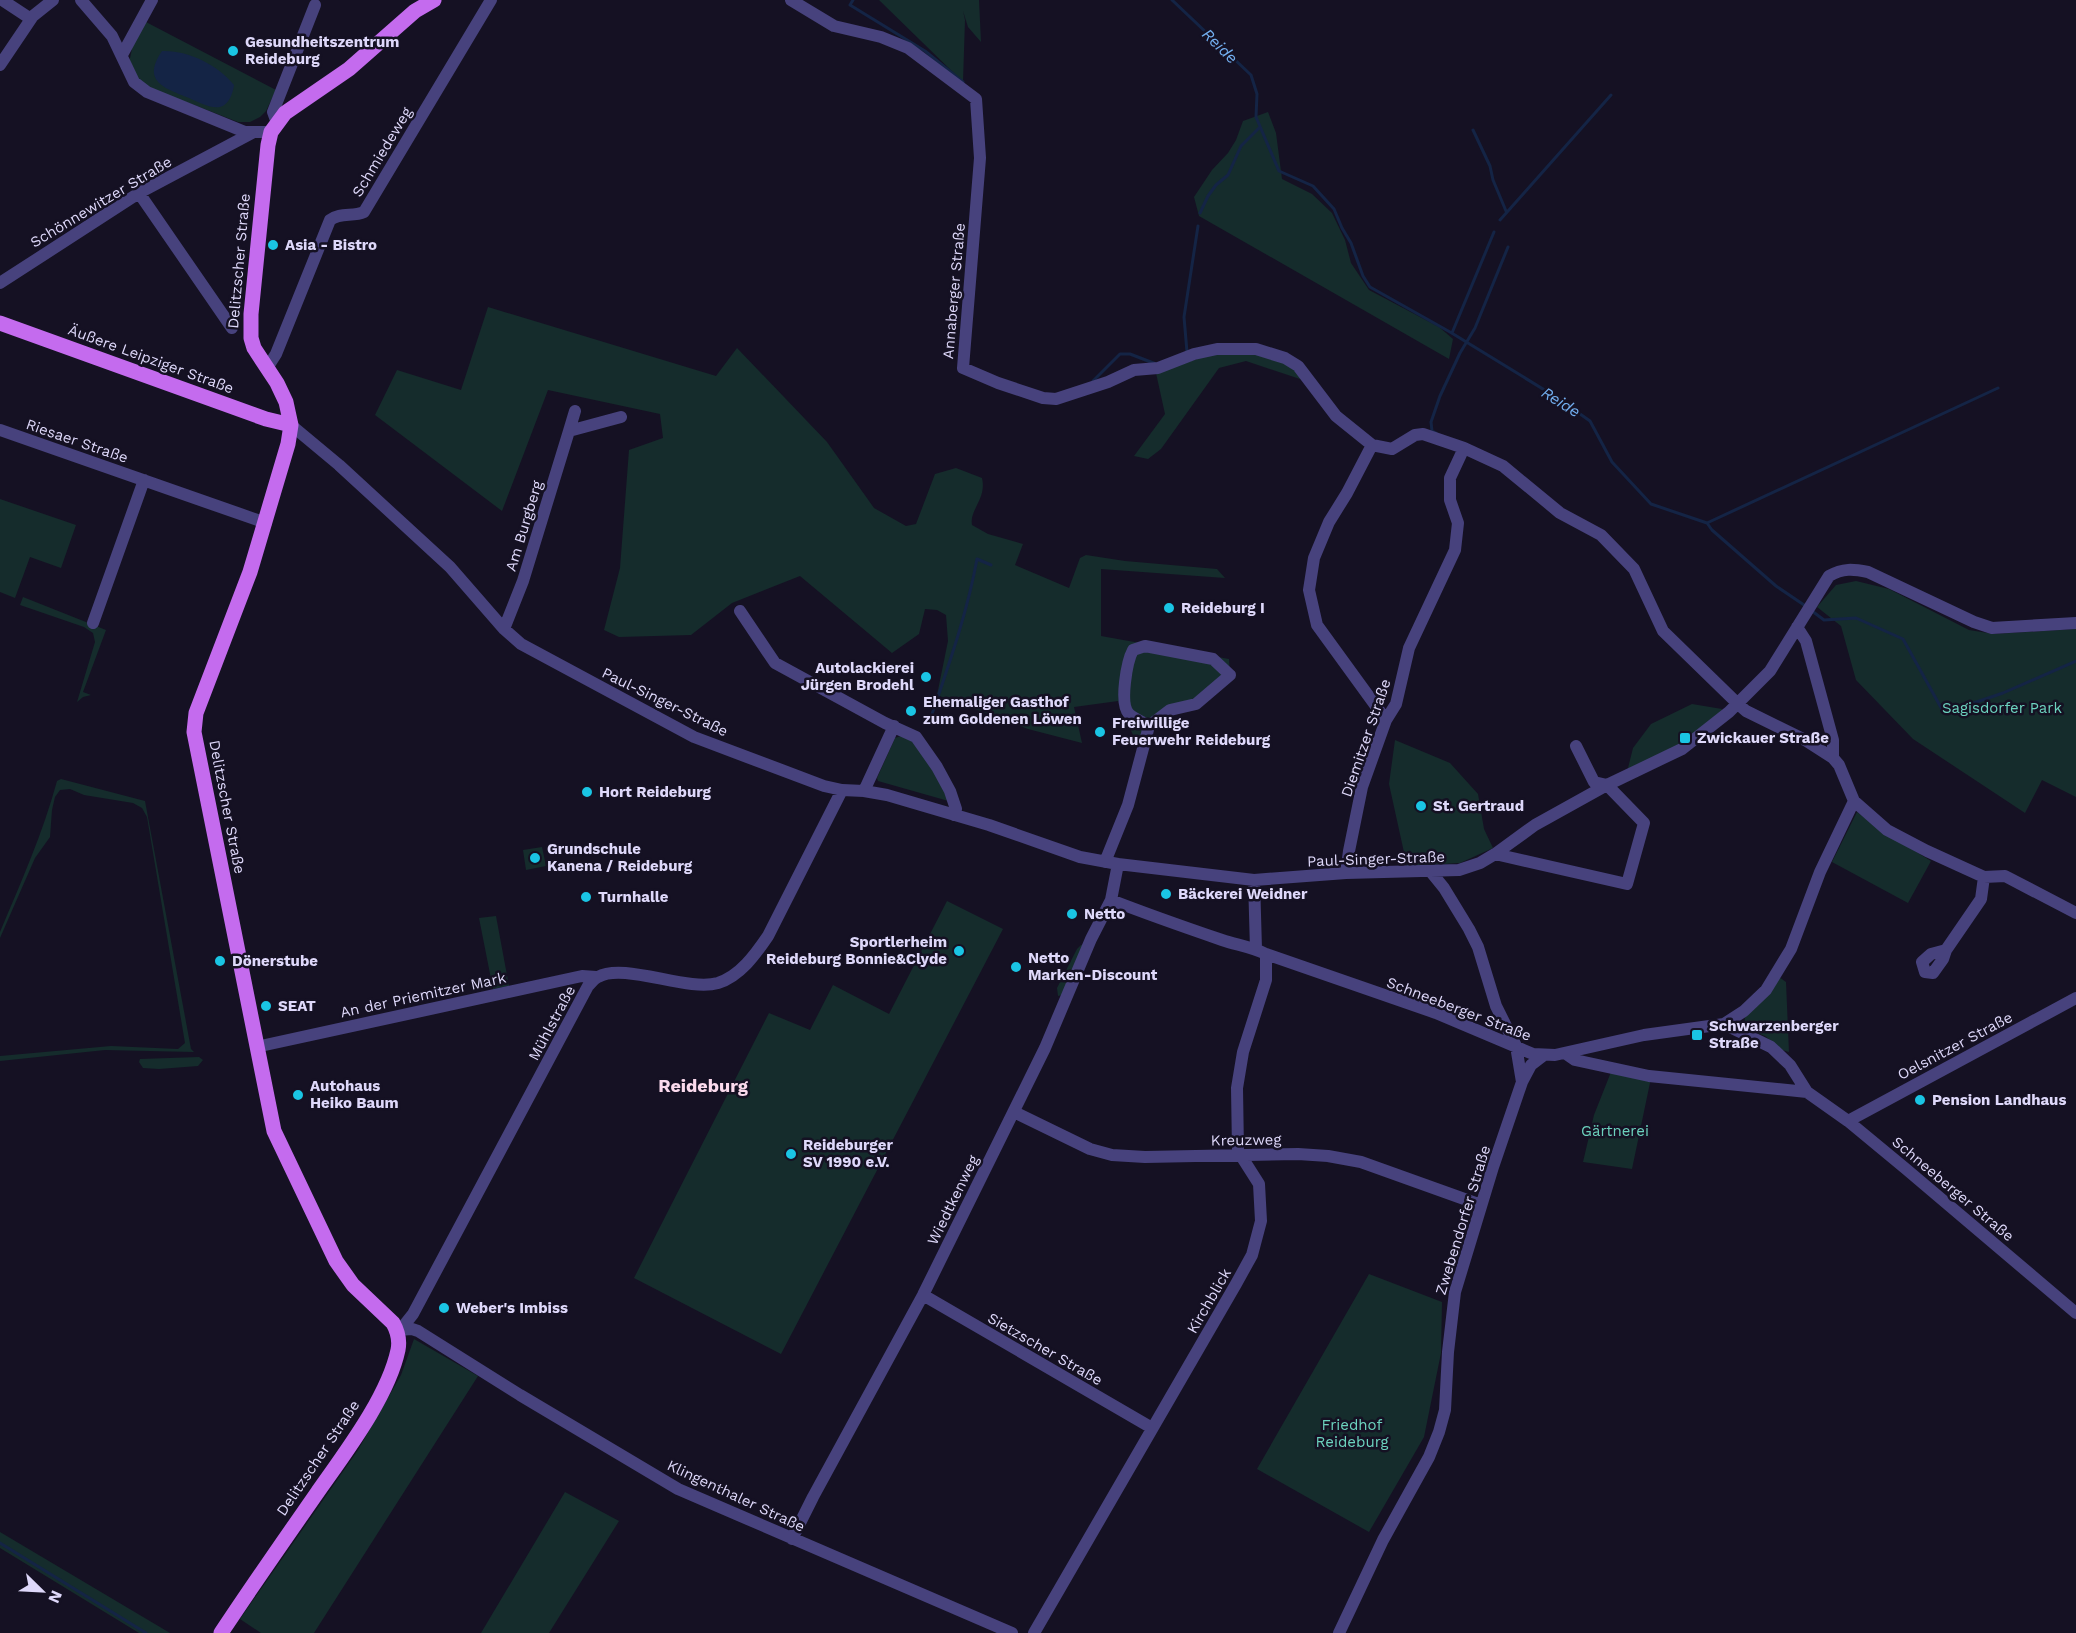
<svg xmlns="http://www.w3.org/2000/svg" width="2076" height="1633" viewBox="0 0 2076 1633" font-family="'Work Sans',sans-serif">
<rect width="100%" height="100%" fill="#151123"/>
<path fill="#152c2c" d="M879,0H979L981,42L968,27L963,11L965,20L963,82Z
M146,22L276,90L266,111L260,117L250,122H238L189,103L155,93L140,83L129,63L133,44Z
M1268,112L1276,133L1282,179L1312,194L1332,213L1345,240L1351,263L1369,290L1439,327L1453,339L1449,359L1199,216L1194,197L1212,170L1228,153L1236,140L1243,121Z
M488,307L716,376L737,348L827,442L874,508L906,526L916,524L935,474L956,468L982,478C987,499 969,510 972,525L988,534L1023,544L1015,565L1069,588L1080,558L1086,555L1125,561L1217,569L1225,578L1101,569V636L1229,659L1230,675L1196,704L1170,710L1150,718L1140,751L1118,701L1074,707L1082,743L1028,729L937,695L948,641L946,615L937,610L925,609L919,634L892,653L800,576L732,603L691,635L619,637L604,630L620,568L629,450L663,438L660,414L548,390L502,511L375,415L397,370L461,390Z
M1218,352C1248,353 1286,352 1303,380L1246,361L1219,368L1161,449L1148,459L1134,456L1165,414L1156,373Z
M0,499L76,525L61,568L30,557L15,598L0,592Z
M1856,581L1889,589L1969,630L1994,634L2076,629V797L2042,780L2025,813L1913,739L1856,680L1841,626L1817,607L1836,585Z
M23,597L106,630L83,692L91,695L83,697L77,702L95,642L93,633L84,627L20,605Z
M1692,704L1722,709L1720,718L1677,746L1627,772L1633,748L1651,724Z
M901,736L916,742L952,802L878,781L877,778L895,738Z
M1395,740L1450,763L1478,794L1484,829L1493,848L1460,863L1407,866L1389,784Z
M61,779L145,801L191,1049L194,1052L105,1050L0,1061V1056L111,1046L178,1049L185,1043L147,817L142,808L133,803L84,795L70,789L60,790L55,797L52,810L50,837L35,858L0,938V932C21,882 43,833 57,781Z
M1857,812L1881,830L1931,861L1908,903L1832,862Z
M542,847L546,866L526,870L523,850Z
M947,901L1003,929L781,1354L634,1278L769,1013L810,1030L833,985L889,1014Z
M496,916L509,986L493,989L479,918Z
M1081,945H1083L1062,995L1058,996L1057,988L1077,949Z
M1779,977L1786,982L1789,1052L1782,1050L1765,1036L1744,1028L1745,1016Z
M199,1057L203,1060L198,1066L159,1069L143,1068L139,1062L140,1059Z
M1611,1072L1651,1078L1632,1169L1583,1162L1594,1115Z
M1369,1274L1442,1302L1441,1353L1424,1437L1369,1532L1257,1469Z
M414,1339L478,1376L314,1633H261L240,1619L358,1450L401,1375Z
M565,1492L619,1521L549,1633H481Z
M0,1532L170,1633H139L0,1548Z"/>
<path fill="#142445" d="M162,51C188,50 218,65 234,85C233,93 229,105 220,107C211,109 198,102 189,98C165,88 141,82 162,51Z"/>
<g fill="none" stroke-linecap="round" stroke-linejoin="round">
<path stroke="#142445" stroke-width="3" d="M853,0L850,5L925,51L963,82
M1172,0L1251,75L1257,94L1256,117L1279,171L1313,186L1334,209L1342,228L1351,243L1363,276L1370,287L1450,332L1556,397L1590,421L1612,462L1651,504L1707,523L1712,530L1776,586L1807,607
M1473,130L1490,166L1493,180L1506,211
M1200,213L1208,196L1216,185L1228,175L1241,146L1259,128
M1500,220L1611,95
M1452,333L1494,232
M1187,352L1184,317L1198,226
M1093,381L1120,354H1130L1156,364
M1436,433L1432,431L1431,422L1440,396L1460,353L1475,328L1508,247
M1707,523L1998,388
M1812,611L1824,620L1856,618L1903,639L1944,713L2003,693L2076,661
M930,720C948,667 967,614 977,559L991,565
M0,1543L146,1633"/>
<path stroke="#47427d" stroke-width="12" d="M2,0L31,19
M81,0L112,36L134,82L147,92L245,132H271
M791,0L834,26L881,37L908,48L976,99L980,158L963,368L998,383L1043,398L1056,399L1108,382L1134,370L1158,368L1194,354L1217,349H1256L1285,358L1298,366L1336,416L1372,445L1392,449L1415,435L1423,434L1464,448L1503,466L1560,513L1601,535L1634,569L1663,631L1738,704L1746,711L1805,740L1833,758L1839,765L1854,801L1887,830L1927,851L1984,877L2005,876L2076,913
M122,55L152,0
M0,65L33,16L53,0
M277,123L273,112L315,5
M139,193L232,328
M0,283L139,193L252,133
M267,368L276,354L330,220C340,212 353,217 364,212L491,0
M291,425L339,465L450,567L504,629L521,644L694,737L824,786L842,790L864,791L887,795L989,825L1080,857L1118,864L1254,880L1346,873L1459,870L1480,863L1495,854L1535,825L1607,785L1682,749L1729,712L1770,671L1829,576C1843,568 1853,569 1868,572L1974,622L1992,628L2076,623
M0,430L266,523
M569,431L575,411
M1372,445L1347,493L1329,522L1314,558L1309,590L1317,625L1386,720
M740,611L775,663L885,723L916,737L937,767L950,791L956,809L954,815
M93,623L144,480
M1797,627L1806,641L1833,740V758
M504,629L523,581L569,431L621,417
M864,791L894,726
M1495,854L1627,884L1644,823L1607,785L1594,782L1576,746
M1105,862L1128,805L1149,726L1170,710L1196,704L1230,675L1213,659L1145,646L1133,650C1127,661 1119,704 1129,714C1134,719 1143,722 1149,726
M1431,872L1444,888L1469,929L1478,947L1496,1006L1516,1046L1522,1082
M1346,873L1349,851L1362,787L1386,720L1396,704L1409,648L1455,550L1458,523L1450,500V478L1464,448
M1254,880L1256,949
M1111,900C1147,914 1184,927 1222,940C1237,945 1252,947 1266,954L1436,1013L1533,1054L1555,1055L1644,1035L1724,1024L1744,1011L1766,990L1791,949L1820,872L1854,801
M1946,950L1943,959L1933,973L1925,972L1922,962L1931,954L1946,950L1981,899L1984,877
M1724,1024L1771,1047L1790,1065L1807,1092L1848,1121L1906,1169L2076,1313
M256,1047L582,976L596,977
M1565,1053L1575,1060L1649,1076L1807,1092
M1014,1112L1090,1149L1112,1155L1145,1157L1298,1154L1328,1156L1361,1162L1481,1205
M1848,1121L2076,998
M923,1295L1152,1428
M398,1330L412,1329L418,1331L520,1395L678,1489L1012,1633
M397,1331L405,1324L413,1314L588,986C591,983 594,979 598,977C624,962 687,992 718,983C740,976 755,955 768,936L842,790
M792,1539L813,1497L923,1295L1045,1048L1091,939L1111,900L1118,864
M1034,1633L1236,1284L1252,1255L1261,1221L1259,1184L1238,1151L1237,1088L1243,1052L1266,980V954
M1339,1633L1383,1540L1429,1457L1439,1432L1445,1410L1448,1352L1455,1292L1493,1167L1522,1082L1531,1065L1544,1055"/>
<path stroke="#c46bee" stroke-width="15" d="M0,323L266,419L291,425
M221,1633C252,1586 285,1539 317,1493C345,1453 388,1397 398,1350C400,1340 398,1332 393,1323L353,1285L336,1261L274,1131L194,732L196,713L250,572L288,444L291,425L286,402L277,383L254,348L251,338V314L268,145L271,132L285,113L349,69L415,11L434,0"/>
</g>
<g fill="#1ac5e4" stroke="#151123" stroke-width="2">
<circle cx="233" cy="51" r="6"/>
<circle cx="273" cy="245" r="6"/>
<circle cx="1169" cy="608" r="6"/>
<circle cx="926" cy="677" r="6"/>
<circle cx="911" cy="711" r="6"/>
<circle cx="1100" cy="732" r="6"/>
<rect x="1679" y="732" width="12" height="12" rx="3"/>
<circle cx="587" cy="792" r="6"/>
<circle cx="1421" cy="806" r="6"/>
<circle cx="535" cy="858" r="6"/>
<circle cx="1166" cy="894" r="6"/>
<circle cx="586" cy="897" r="6"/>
<circle cx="1072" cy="914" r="6"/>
<circle cx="959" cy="951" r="6"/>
<circle cx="220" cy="961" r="6"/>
<circle cx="1016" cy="967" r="6"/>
<circle cx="266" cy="1006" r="6"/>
<rect x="1691" y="1029" width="12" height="12" rx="3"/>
<circle cx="298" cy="1095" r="6"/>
<circle cx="1920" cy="1100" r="6"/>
<circle cx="791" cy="1154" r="6"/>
<circle cx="444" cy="1308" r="6"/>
</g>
<g text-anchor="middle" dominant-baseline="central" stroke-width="5" stroke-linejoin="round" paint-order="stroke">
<g font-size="15" font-weight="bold" fill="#ded8fa" stroke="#151123" text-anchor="start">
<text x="245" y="42">Gesundheitszentrum<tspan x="245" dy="17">Reideburg</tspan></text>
<text x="285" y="245">Asia - Bistro</text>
<text x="1181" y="608">Reideburg I</text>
<text x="914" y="668" text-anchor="end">Autolackierei<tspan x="914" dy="17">Jürgen Brodehl</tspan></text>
<text x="923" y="702">Ehemaliger Gasthof<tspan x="923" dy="17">zum Goldenen Löwen</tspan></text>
<text x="1112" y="723">Freiwillige<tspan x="1112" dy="17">Feuerwehr Reideburg</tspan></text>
<text x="1697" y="738">Zwickauer Straße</text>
<text x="599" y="792">Hort Reideburg</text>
<text x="1433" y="806">St. Gertraud</text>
<text x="547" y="849">Grundschule<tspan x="547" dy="17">Kanena / Reideburg</tspan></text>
<text x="1178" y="894">Bäckerei Weidner</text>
<text x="598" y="897">Turnhalle</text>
<text x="1084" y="914">Netto</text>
<text x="947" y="942" text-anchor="end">Sportlerheim<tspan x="947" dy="17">Reideburg Bonnie&amp;Clyde</tspan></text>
<text x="1028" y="958">Netto<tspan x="1028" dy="17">Marken-Discount</tspan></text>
<text x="232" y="961">Dönerstube</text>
<text x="278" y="1006">SEAT</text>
<text x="1709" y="1026">Schwarzenberger<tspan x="1709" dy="17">Straße</tspan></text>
<text x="310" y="1086">Autohaus<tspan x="310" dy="17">Heiko Baum</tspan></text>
<text x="1932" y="1100">Pension Landhaus</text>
<text x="803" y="1145">Reideburger<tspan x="803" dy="17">SV 1990 e.V.</tspan></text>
<text x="456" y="1308">Weber's Imbiss</text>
</g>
<g font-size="15" fill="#ded8fa" stroke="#151123">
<text transform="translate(382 152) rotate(-59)">Schmiedeweg</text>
<text transform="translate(101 202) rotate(-31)">Schönnewitzer Straße</text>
<text transform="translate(239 261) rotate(-85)">Delitzscher Straße</text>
<text transform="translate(954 291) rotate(-85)">Annaberger Straße</text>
<text transform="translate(151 359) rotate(20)">Äußere Leipziger Straße</text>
<text transform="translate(77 441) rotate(19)">Riesaer Straße</text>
<text transform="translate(524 526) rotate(-73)">Am Burgberg</text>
<text transform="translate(665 702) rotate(26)">Paul-Singer-Straße</text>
<text transform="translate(1366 738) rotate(-71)">Diemitzer Straße</text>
<text transform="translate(227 807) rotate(79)">Delitzscher Straße</text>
<text transform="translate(1376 859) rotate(-2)">Paul-Singer-Straße</text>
<text transform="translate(423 995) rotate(-12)">An der Priemitzer Mark</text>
<text transform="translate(1459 1009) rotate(21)">Schneeberger Straße</text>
<text transform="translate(552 1023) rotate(-62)">Mühlstraße</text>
<text transform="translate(1955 1046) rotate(-28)">Oelsnitzer Straße</text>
<text transform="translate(1246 1140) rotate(-1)">Kreuzweg</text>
<text transform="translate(1953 1189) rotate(40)">Schneeberger Straße</text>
<text transform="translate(953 1200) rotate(-64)">Wiedtkenweg</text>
<text transform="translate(1463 1220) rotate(-73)">Zwebendorfer Straße</text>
<text transform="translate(1209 1301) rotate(-60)">Kirchblick</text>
<text transform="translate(1045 1349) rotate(30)">Sietzscher Straße</text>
<text transform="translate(318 1458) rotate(-56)">Delitzscher Straße</text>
<text transform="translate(736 1496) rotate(25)">Klingenthaler Straße</text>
</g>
<g font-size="15" fill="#6cd2be" stroke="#151123">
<text x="2002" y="708">Sagisdorfer Park</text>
<text x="1615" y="1131">Gärtnerei</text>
<text x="1352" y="1425">Friedhof<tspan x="1352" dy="17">Reideburg</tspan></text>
</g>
<g font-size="16" font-style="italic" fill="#72aeef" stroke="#151123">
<text transform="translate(1220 46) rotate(44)">Reide</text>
<text transform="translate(1561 402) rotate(32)">Reide</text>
</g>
<g font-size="18" font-weight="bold" fill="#fbdaed" stroke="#151123">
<text x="703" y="1085">Reideburg</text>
</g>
</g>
<g transform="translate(42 1591) rotate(114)" stroke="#151123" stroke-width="4.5" paint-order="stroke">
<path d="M0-4.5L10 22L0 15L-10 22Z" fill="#ded8fa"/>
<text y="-9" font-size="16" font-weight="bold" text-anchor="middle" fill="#ded8fa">N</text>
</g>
</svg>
